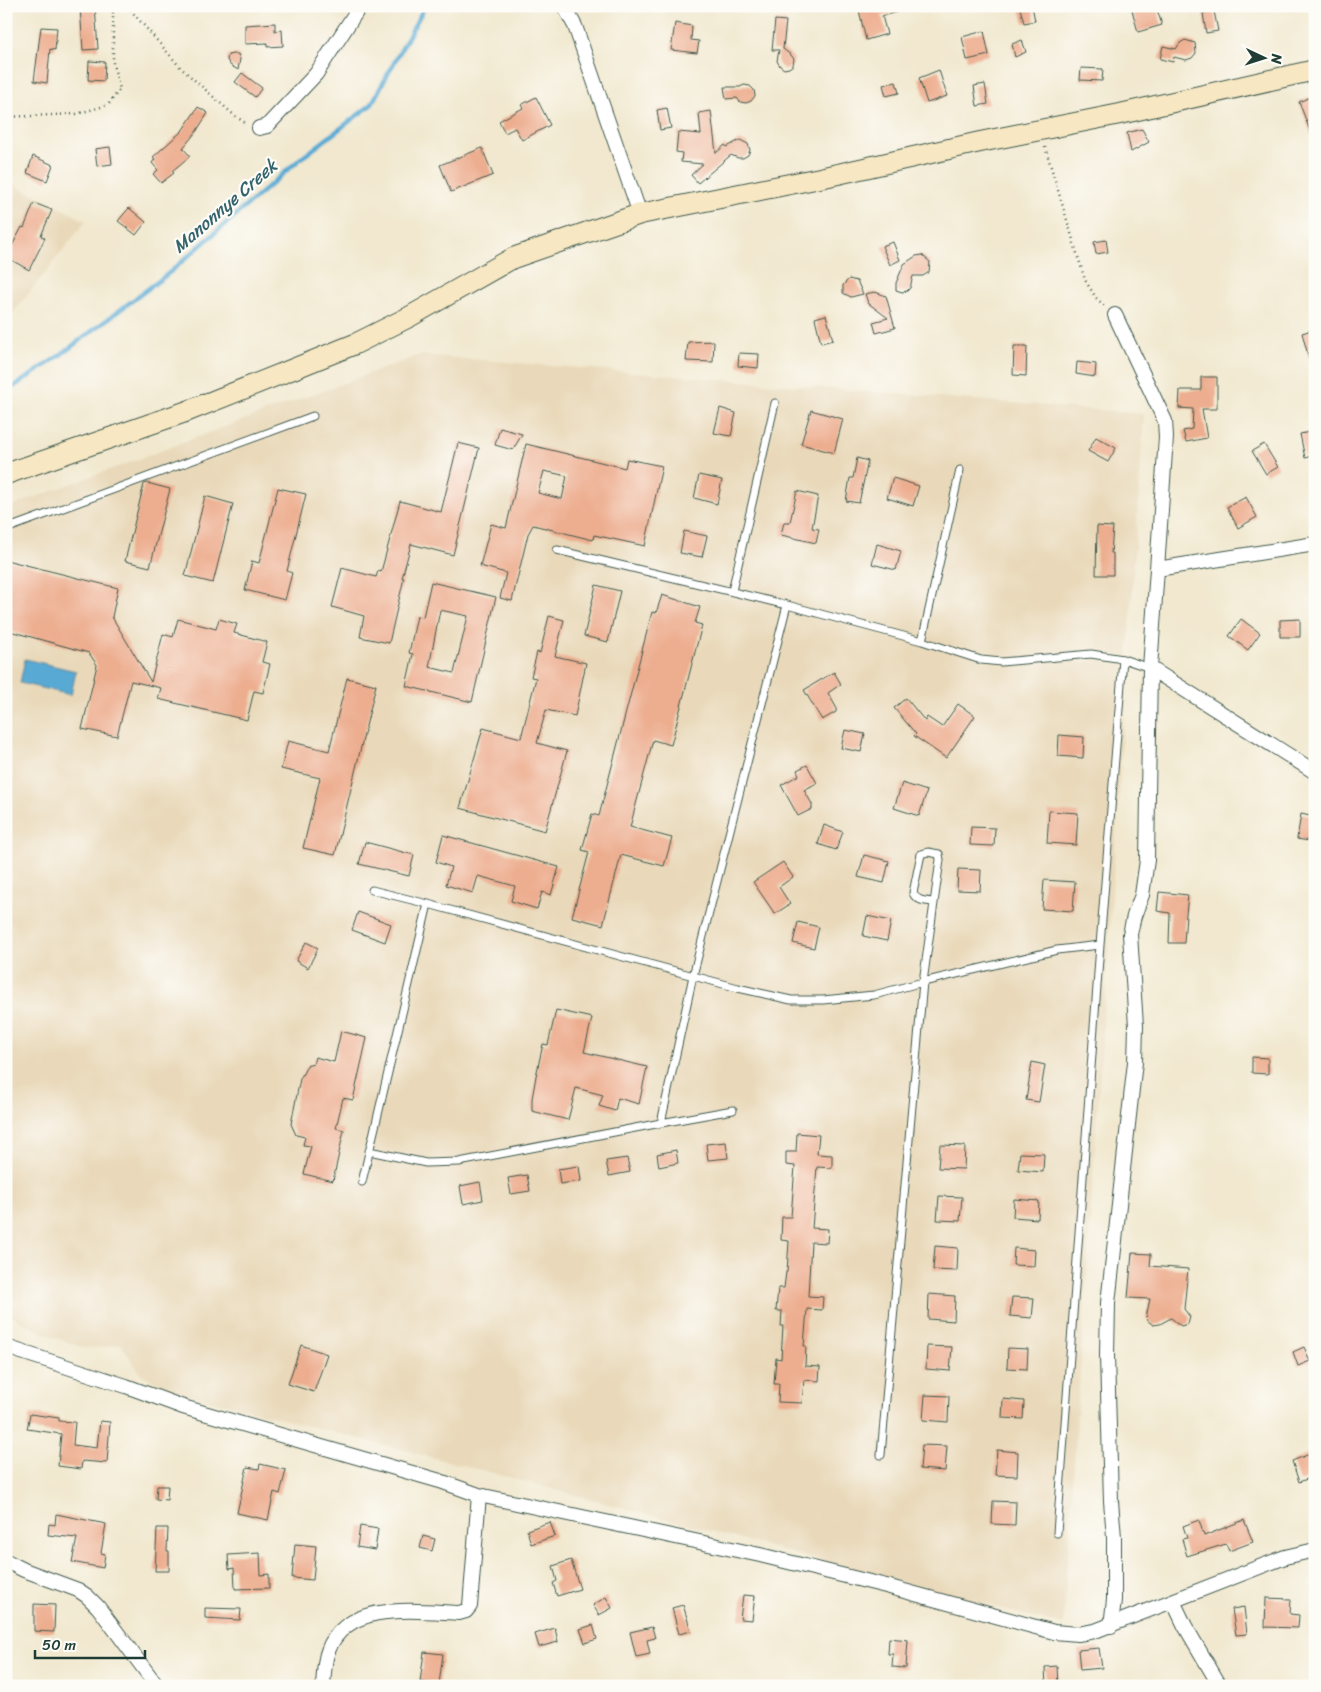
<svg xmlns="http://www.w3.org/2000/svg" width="1321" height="1692" viewBox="0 0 1321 1692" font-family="Sriracha,sans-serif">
<rect width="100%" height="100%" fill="#fdfcf7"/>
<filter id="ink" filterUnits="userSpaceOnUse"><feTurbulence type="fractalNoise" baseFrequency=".02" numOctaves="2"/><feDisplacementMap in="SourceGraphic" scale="10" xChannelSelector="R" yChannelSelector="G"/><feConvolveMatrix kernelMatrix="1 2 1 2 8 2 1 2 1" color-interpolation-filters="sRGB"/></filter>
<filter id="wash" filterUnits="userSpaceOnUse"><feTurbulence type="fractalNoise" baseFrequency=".0096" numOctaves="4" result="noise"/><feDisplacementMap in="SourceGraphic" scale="20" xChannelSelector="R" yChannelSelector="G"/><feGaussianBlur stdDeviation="1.12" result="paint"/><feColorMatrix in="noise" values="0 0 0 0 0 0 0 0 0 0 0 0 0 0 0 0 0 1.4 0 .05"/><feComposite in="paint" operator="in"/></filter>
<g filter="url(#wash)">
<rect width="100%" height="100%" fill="#f1e8cf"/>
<path fill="#e9d9ba" d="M6,181L86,221L6,322Z
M420,355L1144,414L1063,1625L489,1472L166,1389L141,1374L121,1344L103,1347L84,1348L41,1332L6,1313V508Z"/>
<path fill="#59aad4" stroke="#3c7484" d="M25,659L76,671L71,695L20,683Z"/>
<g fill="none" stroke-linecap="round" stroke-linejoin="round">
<path stroke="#59aad4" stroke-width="4.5" d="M6,392L59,356L169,273L299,160L371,105L425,6"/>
</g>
<g id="blocks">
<path fill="#edad8f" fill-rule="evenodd" d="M80,6H95L98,49L83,50Z
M858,6H905V10L882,16L887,34L866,40Z
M1027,6H1032L1035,21L1024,23L1020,8Z
M1146,6H1156L1162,25L1138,32L1132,10Z
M1214,11L1218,31L1206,33L1203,13Z
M775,20L786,21L783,49L791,55L794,59L793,65L789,68L784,69L780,66L777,61L779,50H772Z
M275,23V31L282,30L283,46L267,47V43L245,44V25Z
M675,23L692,26L691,40L699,41L697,53L671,50Z
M41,27L57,28L55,50L50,49L47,83L34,81Z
M984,31L989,55L967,60L962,37Z
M1022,40L1026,52L1015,57L1012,44Z
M1185,40L1195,43L1196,53L1192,58L1186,60L1174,57L1173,62L1160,59L1163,46L1176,49L1180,43Z
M233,54H238L240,59L238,70L230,65L227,60L228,55Z
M89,61L105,62L104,81L88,80Z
M1081,68L1103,69L1102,81L1080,80Z
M939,70L947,96L927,103L919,78Z
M242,73L262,88L255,97L235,82Z
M896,82L899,93L886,96L883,85Z
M985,84L988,104L977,106L974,86Z
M744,85L750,86L754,90L755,96L751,101L746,103L740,102L737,98L726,99L724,87H740Z
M536,97L550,125L522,140L515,128L505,133L499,121L523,108L521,105Z
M1310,97L1315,108L1314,141L1299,102Z
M198,107L208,113L196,132L183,148L190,156L172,171L174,173L161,183L153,174L158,170L152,163L155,159L153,157L182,131Z
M667,108L671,128L660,130L657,110Z
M711,111L716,153L725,145L727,147L740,140L748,144L750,150L748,155L743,158H738L731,155L698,183L691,175L703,164L681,162L682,153L676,152L678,132L701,134L699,113Z
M1142,129L1149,142L1131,152L1127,133Z
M110,147L112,164L97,166L95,149Z
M482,148L493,175L451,192L440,165Z
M33,156L53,165L47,181L27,173Z
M34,203L52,210L41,236L45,238L29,270L6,257L22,227L24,228Z
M129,208L146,222L136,235L118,221Z
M1106,240L1108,252L1096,254L1094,242Z
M893,242L900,260L890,265L882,246Z
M922,255L930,262L929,272L923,276H913L910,288L907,291L902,292L896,290V283L904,264L916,256Z
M849,279L857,281L863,294L851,297L843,293V285Z
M875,292L886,296L895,328L876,333L873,322L888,318L868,303L865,294Z
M826,315L833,340L821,343L815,318Z
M1315,329V365L1311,366L1302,333Z
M714,341L713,362L686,361L688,342Z
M1014,346H1027L1026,376L1013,375Z
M739,353L759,354L758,368L738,366Z
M1077,362L1096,364L1095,377L1076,374Z
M1201,377H1217V409H1202L1207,438L1186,442L1183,431L1192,429L1193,409L1179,408L1180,390H1201Z
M720,408L736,413L731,436L714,433Z
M811,410L843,419L834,453L801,444Z
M500,428L522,434L513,450L495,445Z
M1315,431V455L1305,458L1300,434Z
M1096,437L1116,448L1108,462L1088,451Z
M458,443L479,448L453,555L411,544L402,578H404L389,643L360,637L364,616L332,607L342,568L376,577L378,571L381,572L400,501L441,512Z
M526,444L625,468L627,459L662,466L645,546L594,535L593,540L533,525L528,534L512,601L500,598L506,573L480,566L491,524L506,528ZM544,471L567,476L562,499L538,493Z
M1264,444L1278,467L1266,474L1252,451Z
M857,458L868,461L859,503L846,501L850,478H853Z
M699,475L722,480L717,504L694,498Z
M893,478L919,486L913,506L887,498Z
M147,483L170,489L150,567L125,561L144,484Z
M278,488L306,494L287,571L292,573L285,600L245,590L252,561L259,563Z
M797,491L818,496L812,528L819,529L816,543L781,535L784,522H790Z
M205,496L233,504L213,583L185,576Z
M1246,497L1257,517L1238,528L1227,507Z
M1097,526L1113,527L1111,553H1113V575H1096Z
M684,531L707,536L702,557L680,553Z
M877,544L901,551L896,570L872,564Z
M6,560L118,588L112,617L151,682L163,634L173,637L178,619L216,629L219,619L237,624L234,633L267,642L262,662L270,664L263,693L254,691L247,720L158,699L161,688L131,681L117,736L82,729L97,665L89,653L6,630Z
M431,582L496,597L472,702L406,686L413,654L409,653L417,616L423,617ZM440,610L468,616L454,673L429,667Z
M596,585L620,591L608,642L584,636Z
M662,595L700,607L695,623L702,625L671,745L653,740L630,827L672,838L664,866L621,855L603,925L572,917L589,852L582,850L592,814L599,816L652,612L656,613Z
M549,616L564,620L555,656L586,663L575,716L546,710L537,743L567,751L545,831L460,808L483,728L521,738L536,678L531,677L537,652L540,653Z
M1241,619L1260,633L1248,650L1229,636Z
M1300,619V637H1280V620Z
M834,672L841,684L828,693L836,707V712L822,720L804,690Z
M347,678L376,685L335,855L303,848L320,778L281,769L288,741L329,751Z
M906,698L925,721L927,717L942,727L958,704L975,716L946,758L914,736L916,734L894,708Z
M845,730L865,734L861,752L841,748Z
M1059,735L1084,737L1083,758L1058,756Z
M807,765L817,783L804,790L812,804V809L798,816L781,785L799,775L797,770Z
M902,783L927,791L919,816L894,808Z
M1049,811L1078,813L1076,845L1047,843Z
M1301,814L1315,817V842L1297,839Z
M824,825L843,832L836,850L818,844Z
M971,827L995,828L994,846L970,845Z
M443,835L559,867L551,895L542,892L537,909L511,901L515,886L478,876L473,893L446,885L451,867L436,862Z
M365,842L414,855L409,876L359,864Z
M864,855L889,861L884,883L858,877Z
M783,862L793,877L779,887L790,904L775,914L753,882Z
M958,869L981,870L980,891L957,890Z
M1044,880L1075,882L1073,911L1042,909Z
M1159,892L1188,895L1186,914L1184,943H1169L1170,913L1157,911Z
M358,912L391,924L385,942L352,930Z
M867,916L891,921L887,941L863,936Z
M798,922L819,927L814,948L793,943Z
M306,942L318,948L308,968L296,961Z
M556,1010L592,1018L584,1052L647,1067L639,1104L618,1098L615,1111L599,1106L603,1095L576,1088L568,1120L532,1111V1099L536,1076L543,1044L548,1045Z
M341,1031L367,1038L353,1100L343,1098L336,1128L344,1130L333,1181L304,1174L311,1146L303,1145L305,1137L296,1135L291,1124L300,1079L308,1064L313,1065L315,1057L334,1062Z
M1252,1057L1268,1058V1074L1252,1073Z
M1032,1062L1045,1065L1039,1102L1026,1100Z
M797,1133L819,1135L817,1154L832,1155V1168L817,1167L812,1228L828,1229L827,1243L811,1242L808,1296L823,1297L822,1310L807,1309L804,1346H806L805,1366L820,1367L819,1381L804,1380L802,1403L778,1402L779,1384H774L776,1358L781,1359L783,1326H781L782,1311H776L778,1288H784L786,1272H787L789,1241L781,1240L782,1217H791L795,1166L786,1165V1152H796Z
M726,1142L728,1158L708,1160L706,1144Z
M940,1145L965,1146L964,1169L938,1168Z
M676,1150L678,1163L659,1167L657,1154Z
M1020,1153L1044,1154L1043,1172L1018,1170Z
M627,1158L630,1172L609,1176L606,1161Z
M579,1166L581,1181L560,1184L558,1169Z
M527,1175L530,1191L511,1194L508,1178Z
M480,1182L483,1200L463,1204L460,1186Z
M939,1196L962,1197L960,1221L937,1220Z
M1014,1199L1039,1201L1038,1219L1013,1217Z
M935,1246L958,1248L957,1271L933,1270Z
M1014,1248L1035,1250L1034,1266L1013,1265Z
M1132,1253L1151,1254L1150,1266L1188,1269L1184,1309L1190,1317L1188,1324L1181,1326L1171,1318L1160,1324L1153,1325L1147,1320L1146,1317L1150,1299L1128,1298Z
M929,1294L955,1296L954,1321L928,1319Z
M1012,1297L1034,1298L1032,1318L1010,1316Z
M301,1345L327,1354L314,1392L288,1384Z
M927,1346L952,1347L950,1371L926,1369Z
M1304,1347L1310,1361L1298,1366L1293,1352Z
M1008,1348L1028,1349L1027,1369L1007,1368Z
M925,1395L949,1396L948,1422L923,1420Z
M1003,1399L1024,1401L1023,1419L1002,1418Z
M30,1414L59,1418V1421L75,1422L73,1445L97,1448L100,1421L110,1422L107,1463L82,1461L81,1469L58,1466L61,1434L27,1429Z
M922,1445L947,1446L945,1471L920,1469Z
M997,1450L1018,1452L1017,1476L995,1475Z
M1315,1452V1476L1299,1482L1292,1461Z
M260,1464L286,1470L280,1494L274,1492L268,1520L237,1513L247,1467L259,1469Z
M157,1486H168L167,1500L156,1499Z
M993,1501L1016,1502L1015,1525L992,1524Z
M56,1514L106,1524L101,1553L105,1554L103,1568L72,1562L77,1538L48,1535L49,1524L55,1525Z
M1199,1520L1204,1536L1244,1520L1253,1542L1229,1551L1226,1544L1187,1556L1182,1539L1187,1538L1183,1526Z
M550,1522L555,1536L531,1544L527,1530Z
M360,1526L378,1529L375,1550L357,1547Z
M157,1528H168L167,1551H169V1571H155Z
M423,1536L435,1539L432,1551L420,1548Z
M295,1544L316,1546L313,1580L292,1578Z
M260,1553L261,1575L269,1574V1588L235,1589L234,1568L229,1569L228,1555Z
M571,1560L580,1589L557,1596L553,1583L557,1581L553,1566Z
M743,1595L755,1596L752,1620L740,1619Z
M606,1597L612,1608L599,1615L593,1605Z
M1266,1598L1291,1599L1290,1614L1299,1615L1298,1628L1265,1627Z
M34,1604L55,1605L54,1632L34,1631Z
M683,1605L691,1631L679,1634L672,1608Z
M1244,1607L1247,1634L1236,1635L1232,1609Z
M205,1608L241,1609L240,1620L205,1618Z
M593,1625L597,1639L585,1643L580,1629Z
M652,1627L655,1638L647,1640L650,1654L636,1657L630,1632Z
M555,1628L558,1642L539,1647L535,1634Z
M889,1638L908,1640L906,1668L892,1667L893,1654H888Z
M1099,1648L1102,1668L1080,1670L1078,1650Z
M424,1652L443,1654L439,1684L420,1682Z
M1057,1666L1058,1686H1046L1045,1667Z"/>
</g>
</g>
<g filter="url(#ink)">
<use href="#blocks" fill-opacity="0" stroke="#3e574b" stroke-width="1"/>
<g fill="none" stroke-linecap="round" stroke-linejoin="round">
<defs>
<path id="lane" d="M6,529L313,416
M557,550L787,605L922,641L981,660L1001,662L1091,654L1123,659L1150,668
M732,591L775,403
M922,641L960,470
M372,890L428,904L738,988L791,1000H823L874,995L923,982L1057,950L1100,945
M661,1123L733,1110
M369,1151L426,1163L459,1162L661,1123L693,976L787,605
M362,1182L428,904
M881,1455L923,982L940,860L939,854L928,852L921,854L913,893C916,901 926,901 934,902
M1057,1533L1100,945L1123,659"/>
<path id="street" d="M564,6L575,26L640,214
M259,128L267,126L316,74L360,6
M1115,315L1165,421L1166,437L1157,569
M1150,668L1315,772
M6,1347L126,1386L183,1407L440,1481L479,1495L760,1555L886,1586L1054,1632L1078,1634L1095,1631L1285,1557L1315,1550
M6,1561L24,1570L78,1590L87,1596L98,1607L157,1686
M1173,1601L1185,1626L1220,1686
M1111,1626L1114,1600V1537L1111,1501L1107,1355L1108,1303L1135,1062L1136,1026L1130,934L1134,916L1142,895L1147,860L1150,668L1157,569L1315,544
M323,1686C324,1675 324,1661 328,1651C346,1600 417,1611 459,1613L466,1611L470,1606L479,1495"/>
<path id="secondary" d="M6,474L188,411L293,369L355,344L409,317L513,258L640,214L820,178L980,142L1120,114L1315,70"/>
</defs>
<use href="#lane" stroke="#3e574b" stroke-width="9"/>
<use href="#street" stroke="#3e574b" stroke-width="16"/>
<use href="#secondary" stroke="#3e574b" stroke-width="22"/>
<path stroke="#3e574b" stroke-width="2.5" stroke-dasharray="1 4" stroke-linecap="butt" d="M127,6L181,68L235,116L247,124
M6,117L76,114L108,105L120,89L113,64V6
M1045,147L1085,280L1096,298L1105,306"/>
<use href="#lane" stroke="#fff" stroke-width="7"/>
<use href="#street" stroke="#fff" stroke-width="14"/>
<use href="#secondary" stroke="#f7e8c3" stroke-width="20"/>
</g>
</g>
<g text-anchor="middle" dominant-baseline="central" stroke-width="4.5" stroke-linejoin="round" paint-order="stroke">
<g font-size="18" font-style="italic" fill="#33636c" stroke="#fdfcf7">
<text transform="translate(225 206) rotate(-41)">Manonnye Creek</text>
</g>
</g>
<rect width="1321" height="1692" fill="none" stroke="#fdfcf7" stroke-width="25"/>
<g transform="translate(1264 58) rotate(94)" stroke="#fdfcf7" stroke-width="4" paint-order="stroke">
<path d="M0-4L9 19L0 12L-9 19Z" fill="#1f3d34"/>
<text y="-8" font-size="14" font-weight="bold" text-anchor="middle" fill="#1f3d34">N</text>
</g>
<path d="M35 1650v8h110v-8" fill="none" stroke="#1f3d34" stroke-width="2.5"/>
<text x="42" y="1650" font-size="15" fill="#1f3d34" stroke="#fdfcf7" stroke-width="4" paint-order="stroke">50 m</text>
</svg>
